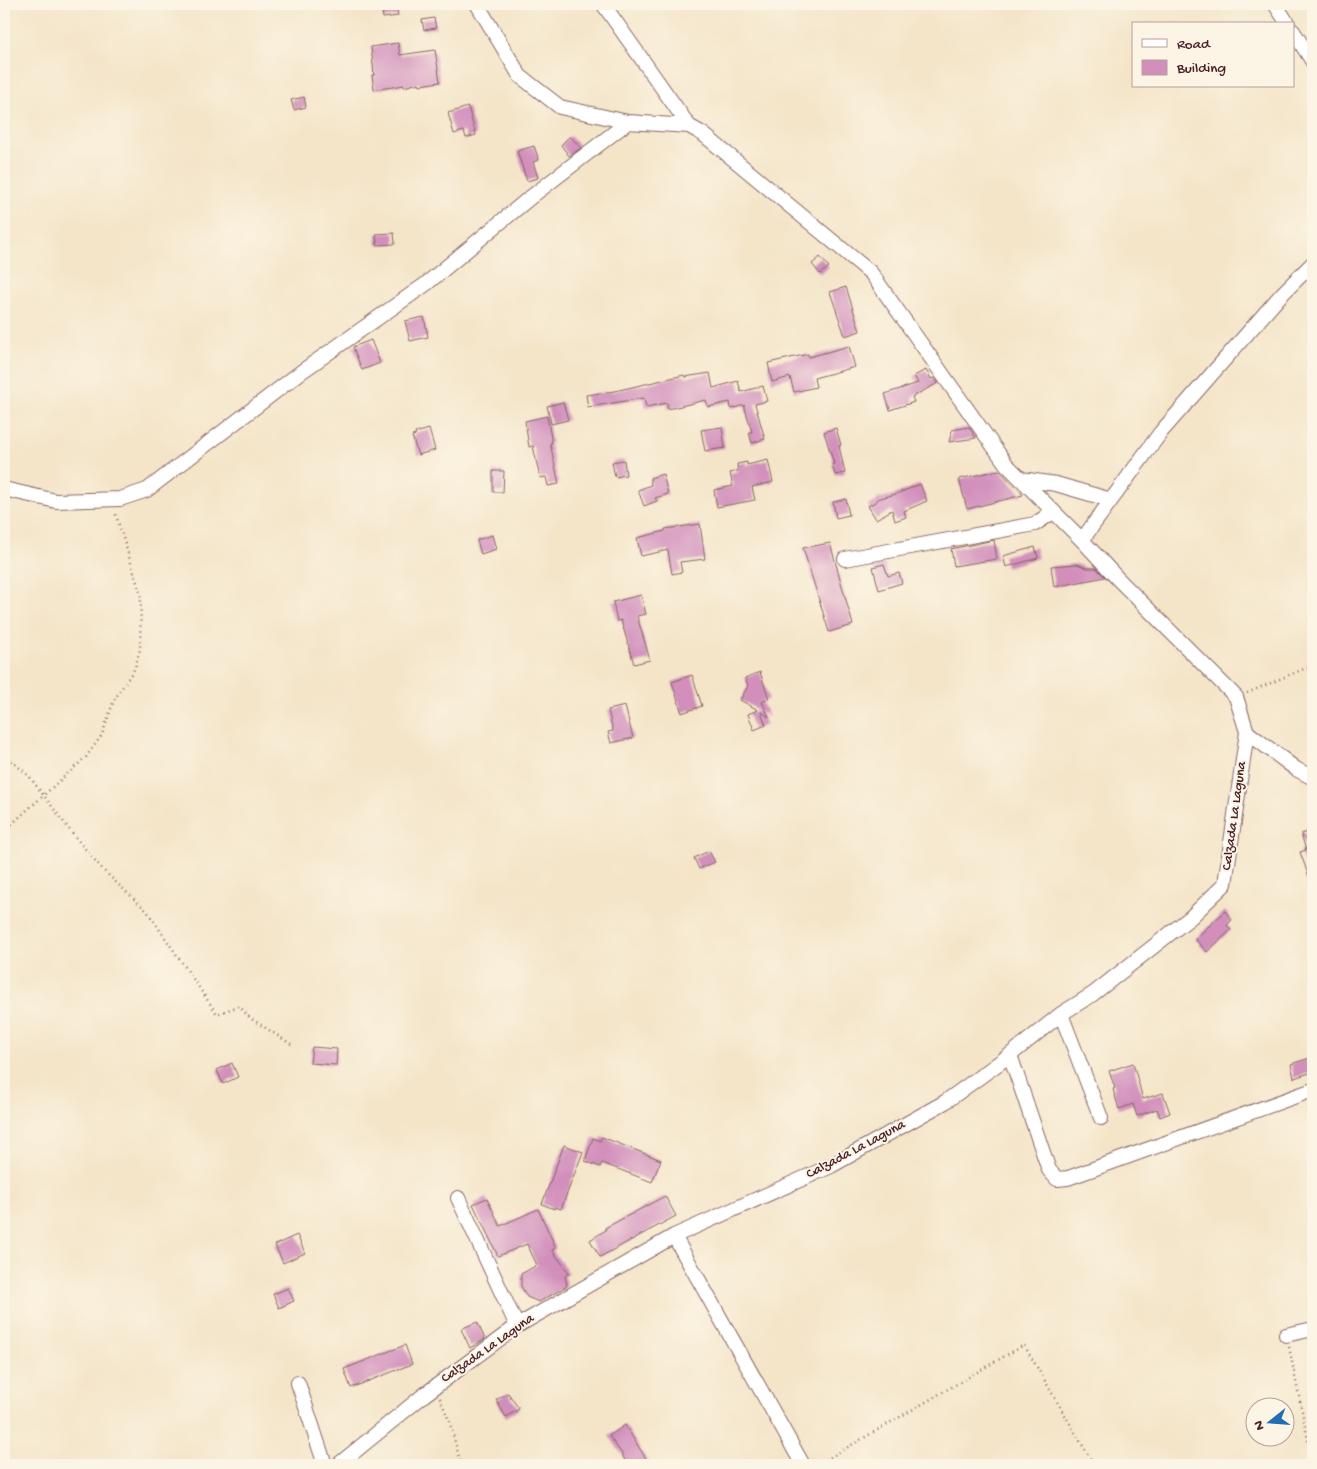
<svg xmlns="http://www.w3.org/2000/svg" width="1317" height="1469" viewBox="0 0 1317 1469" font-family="'Gochi Hand',sans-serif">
<rect width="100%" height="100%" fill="#fcf5e5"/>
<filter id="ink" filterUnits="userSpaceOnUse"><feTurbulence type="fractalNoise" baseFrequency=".02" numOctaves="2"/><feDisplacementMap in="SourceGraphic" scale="10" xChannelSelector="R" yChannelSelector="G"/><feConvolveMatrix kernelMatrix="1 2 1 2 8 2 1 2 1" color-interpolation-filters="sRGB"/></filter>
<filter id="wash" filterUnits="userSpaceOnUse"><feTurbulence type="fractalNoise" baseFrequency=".0096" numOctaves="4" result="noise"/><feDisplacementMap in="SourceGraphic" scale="20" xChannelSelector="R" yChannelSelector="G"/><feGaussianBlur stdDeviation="1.12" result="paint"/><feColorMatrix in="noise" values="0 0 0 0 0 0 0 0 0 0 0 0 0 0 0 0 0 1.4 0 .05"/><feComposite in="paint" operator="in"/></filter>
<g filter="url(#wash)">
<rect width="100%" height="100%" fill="#f4e5c9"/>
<g id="blocks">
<path fill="#d28fbc" d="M381,4H396L398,16L383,18Z
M434,18L436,28L424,30L422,20Z
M398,43L400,55L435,50L440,82L420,85L419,83L404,87V85L374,90L372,75H374L371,47Z
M304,97L306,107L294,110L291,100Z
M468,107L476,135L466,138L464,131L454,134L448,113Z
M570,136L581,148L569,156L561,145Z
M534,146L539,160L533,162L538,178L527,181L517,151Z
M394,233L395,244L377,245L376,234Z
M820,257L829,267L820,274L812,264Z
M846,287L860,331L845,336L830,292Z
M424,317L428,337L410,341L405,321Z
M371,340L380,363L362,370L353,347Z
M849,346L855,367L814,378L816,387L794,392L790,377L772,382L768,363L808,354L809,357Z
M926,370L931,379L934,378L938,383L912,397L914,402L890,410L885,394L918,383L914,376Z
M710,373L713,388L738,381L741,392L763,386L767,401L755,404L765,439L752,443L749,432H752L744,405L731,409L730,402L708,407L706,400L668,409L667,403L646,407L644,398L588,407L586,395L615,391L684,375L685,377Z
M563,402L568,420L551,424L547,406Z
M547,416L552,443H550L559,484L548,486L546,477L540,478L533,446L529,447L525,421Z
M722,427L725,448L705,451L701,430Z
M969,427L976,438L949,442L952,430Z
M836,428L841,445L839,446L845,473L835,475L832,464H834L824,432Z
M429,429L435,450L418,455L412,436L416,435L415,433Z
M624,460L626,475L615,477L612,462Z
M768,460L773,482L752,487L755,500L717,507L714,490L733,486L730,473L738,471L737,464L747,462V465Z
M999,470L1023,495L967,509L959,479Z
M493,471H504L503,492H493Z
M663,474L668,494L655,498L657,501L644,506L638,490L651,485L650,478Z
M920,484L927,501L904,511L906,517L895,521L892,510L876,519L868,506L877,501V499L896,494Z
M846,499L849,515L836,518L833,502Z
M700,524L705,559L680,562L682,572L672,574L668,550L641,556L637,538L665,531V529Z
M492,535L496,549L481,554L477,540Z
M994,540L997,559L954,566L951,549Z
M830,543L853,625L829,632L803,548Z
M1035,547L1038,558L1006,567L1003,556Z
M884,564L888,576L899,573L902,583L879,590L873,567Z
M1077,564L1087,568H1096L1105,577L1054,587L1051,566Z
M641,595L646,614L637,616L650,660L634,664L621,620L617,621L613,602Z
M760,672L769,699L762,702L769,717L761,712L766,725L754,730L748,714L758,710L740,700L748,686L745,678Z
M692,675L702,706L682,713L672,682Z
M625,706L633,738L611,743L608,732L613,731L608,710Z
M1313,830V885H1312L1300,852L1306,850L1301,834Z
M709,851L715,862L699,869L694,858Z
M1225,911L1232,920L1227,925L1231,930L1207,952L1195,939Z
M312,1047L337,1049L336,1065L310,1063Z
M1310,1058L1313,1072L1294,1078L1291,1064Z
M232,1063L238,1077L223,1084L217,1070Z
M1133,1063L1143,1099L1163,1093L1170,1113L1160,1117L1157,1109L1137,1116L1133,1104L1119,1109L1113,1089L1115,1088L1109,1071Z
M602,1137L661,1160L652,1182L602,1163L600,1167L585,1161L593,1138L600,1141Z
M564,1145L583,1152L561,1209L555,1207L554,1209L542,1204Z
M665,1196L676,1216L600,1257L590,1240L606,1230L605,1228Z
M487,1198L500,1226L538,1209L556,1248L552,1250L569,1273L565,1276L567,1286L539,1302L527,1297L521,1286V1274L537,1265L527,1244L498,1256L473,1204Z
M297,1235L305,1253L283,1263L275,1245Z
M288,1288L294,1301L279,1308L273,1294Z
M477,1322L485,1339L470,1348L461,1329Z
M405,1345L412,1364L351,1388L344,1369Z
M508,1393L519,1409L506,1417L496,1400Z
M625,1425L650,1465H627L622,1454L609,1436Z"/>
</g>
</g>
<g filter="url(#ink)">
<use href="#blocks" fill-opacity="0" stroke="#866462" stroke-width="1"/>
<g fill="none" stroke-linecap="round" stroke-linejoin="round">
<defs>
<path id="minor" d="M477,4L520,76L560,107L628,122L689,126
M603,4L689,126L703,134L871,273L1006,464L1082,540L1118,579L1236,697L1247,732L1296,769L1313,778
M1275,4L1288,24
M1293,31L1313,62
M1021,479L1056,484L1111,500
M4,489L56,501L120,499L147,490L301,372L426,284L527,200L628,122
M1082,540L1161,432L1281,295L1313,263
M845,559L1035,524L1053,512
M1061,1014L1101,1118
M1010,1055L1049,1170L1057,1179L1068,1178L1313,1090
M458,1198L517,1326
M674,1236L803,1465
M1286,1335L1313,1329
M298,1383L325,1465
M338,1465L424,1395L517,1326L674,1236L831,1166L945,1102L1010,1055L1061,1014L1093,994L1191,917L1225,884L1247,732"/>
</defs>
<use href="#minor" stroke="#866462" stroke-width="16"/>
<path stroke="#866462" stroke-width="2.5" stroke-dasharray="1 4" stroke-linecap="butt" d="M1247,693L1306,668H1313
M4,754L29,776L75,837L105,872L147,911L217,1014L239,1006L250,1018L294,1046
M4,831L86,757L102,735L114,700L135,668L140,649L141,595L115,512
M1289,1347L1313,1465
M440,1398L450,1423L461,1465
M817,1465L1024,1345L1094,1465"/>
<use href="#minor" stroke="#fff" stroke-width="14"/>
</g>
</g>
<g text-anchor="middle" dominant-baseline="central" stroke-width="4" stroke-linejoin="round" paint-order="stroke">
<g font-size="14" fill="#4a1f2b" stroke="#fcf5e5">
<text transform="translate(1235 816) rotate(-82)">Calzada La Laguna</text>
<text transform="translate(856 1150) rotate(-28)">Calzada La Laguna</text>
<text transform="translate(488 1349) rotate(-35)">Calzada La Laguna</text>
</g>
</g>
<rect width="1317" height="1469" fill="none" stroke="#fcf5e5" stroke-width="20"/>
<rect x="1132" y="22" width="162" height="65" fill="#fcf5e5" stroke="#b59f9b"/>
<rect x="1142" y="39" width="25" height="8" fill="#ffffff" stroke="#b59f9b"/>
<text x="1177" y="48" font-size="15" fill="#4a1f2b">Road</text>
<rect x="1142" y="60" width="25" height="15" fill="#d28fbc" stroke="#b59f9b"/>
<text x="1177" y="72" font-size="15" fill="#4a1f2b">Building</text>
<g transform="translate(1270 1422) rotate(253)"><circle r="24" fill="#fcf5e5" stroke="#b59f9b"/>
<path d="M0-4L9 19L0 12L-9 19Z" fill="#1f6fb2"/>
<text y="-8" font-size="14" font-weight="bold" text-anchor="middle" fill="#4a1f2b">N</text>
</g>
</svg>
